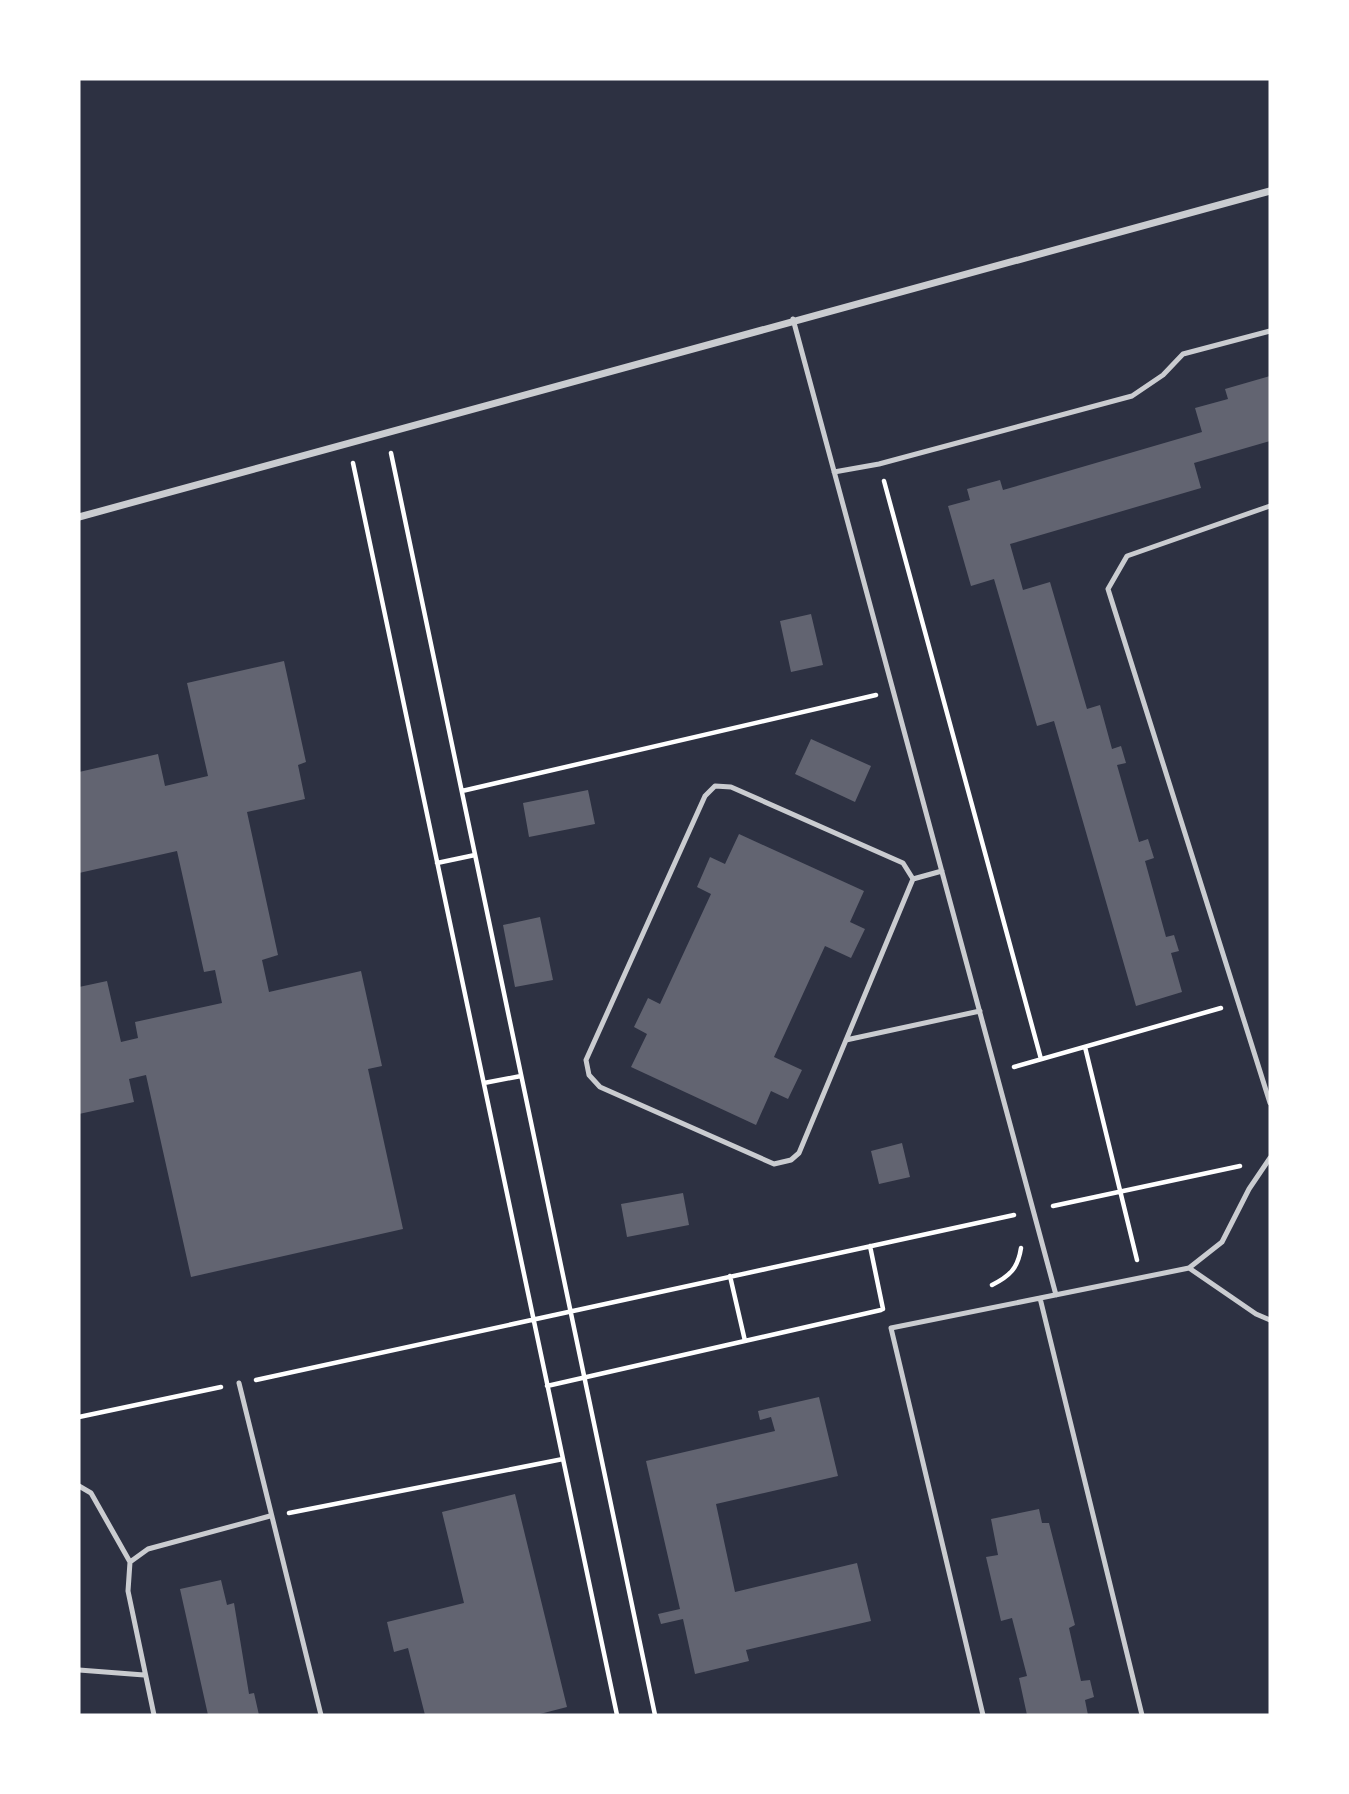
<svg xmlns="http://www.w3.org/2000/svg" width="1349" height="1794" viewBox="0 0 1349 1794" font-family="'Work Sans',sans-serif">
<rect width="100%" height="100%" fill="#2d3142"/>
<path fill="#626471" d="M1270,376V441L1194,463L1201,488L1010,544L1023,590L1050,582L1087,709L1100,705L1112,749L1121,746L1126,763L1117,765L1139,842L1148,839L1154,858L1145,861L1166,937L1174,935L1179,951L1171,953L1182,992L1136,1006L1054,721L1037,726L994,579L971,586L948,506L970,500L967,489L1000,480L1003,490L1202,432L1195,408L1228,399L1225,389Z
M811,614L823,665L791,672L780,621Z
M284,661L306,762L298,765L305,799L247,812L278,955L262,960L269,992L361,971L382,1066L368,1069L403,1229L191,1277L146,1075L129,1079L134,1102L79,1114V987L107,981L121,1042L138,1038L135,1022L222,1003L215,970L204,972L177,851L79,873V772L158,754L165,786L208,776L187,683Z
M811,739L871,766L855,802L795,774Z
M588,790L595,824L529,837L523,803Z
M739,834L864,891L850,922L865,929L851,958L825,946L774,1057L802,1070L788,1099L771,1091L756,1125L631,1067L647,1034L634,1027L648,998L660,1004L711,894L697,887L710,857L725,864Z
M540,917L553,980L515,987L503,925Z
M902,1143L910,1177L879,1184L871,1151Z
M683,1193L689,1225L627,1237L621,1204Z
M819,1397L838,1476L716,1504L735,1592L857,1563L871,1621L746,1650L749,1661L695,1674L683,1619L661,1624L658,1614L680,1609L646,1461L775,1431L771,1417L760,1420L758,1411Z
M515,1494L567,1707L536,1715H425L408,1648L394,1652L387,1622L464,1603L442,1512Z
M1039,1509L1042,1523H1049L1075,1625L1069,1628L1081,1681L1090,1680L1094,1697L1085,1700L1088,1715H1027L1019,1678L1027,1676L1012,1618L1001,1621L986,1557L998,1555L991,1519Z
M221,1580L227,1605L234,1603L249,1694L254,1693L259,1715H208L180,1589Z"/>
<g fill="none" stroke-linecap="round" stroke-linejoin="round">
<path stroke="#fff" stroke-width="4.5" d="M391,453L655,1715
M353,463L617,1715
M884,481L1041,1059
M462,791L876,695
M437,863L475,855
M1085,1047L1137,1260
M1014,1067L1221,1008
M484,1083L521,1076
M1053,1206L1240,1166
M870,1246L883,1309
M730,1276L745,1341
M992,1285C1010,1276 1018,1268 1021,1248
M256,1380L1014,1215
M547,1386L881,1310
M79,1417L221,1387
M289,1513L563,1459"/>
<path stroke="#caccd0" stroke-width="5" d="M793,319L1056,1295
M834,472L879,464L1132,396L1163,375L1183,354L1270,331
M1270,506L1127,556L1108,589L1270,1103
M715,786L731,787L903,863L913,879L799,1153L791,1160L774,1164L600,1087L589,1075L586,1060L705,796Z
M913,879L942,871
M846,1040L980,1011
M1189,1268L1256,1314L1270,1320
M1040,1298L1142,1715
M239,1383L321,1715
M79,1486L91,1493L130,1562
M79,1670L144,1675
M154,1715L128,1591L130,1562L148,1549L270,1516
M983,1715L891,1328L1189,1268L1222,1242L1249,1189L1270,1158"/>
<path stroke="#caccd0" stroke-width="7" d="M79,517L1270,191"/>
</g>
<rect width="1349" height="1794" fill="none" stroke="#ffffff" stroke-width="161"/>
</svg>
